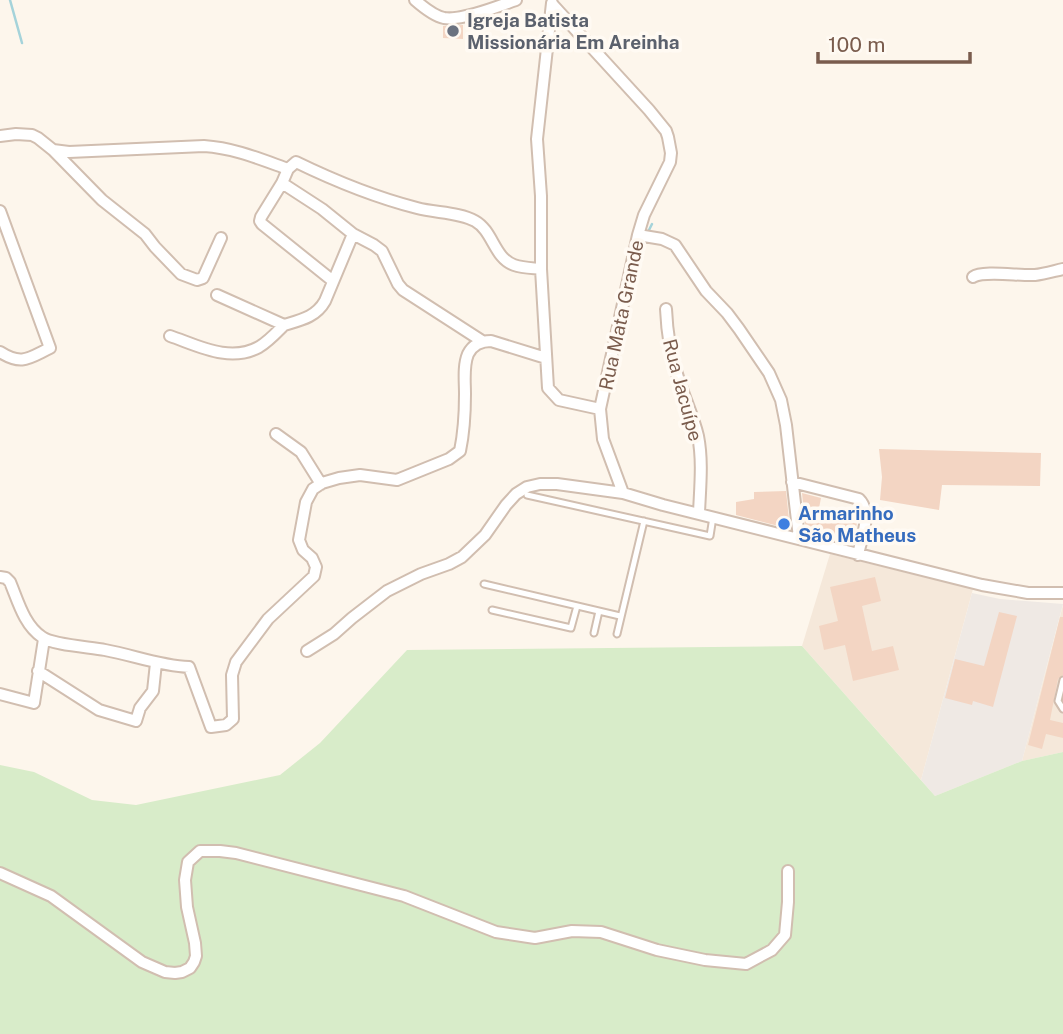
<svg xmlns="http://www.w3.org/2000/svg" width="1063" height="1034" viewBox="0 0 1063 1034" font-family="'Public Sans',sans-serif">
<rect width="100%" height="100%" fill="#fdf6ec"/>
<path fill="#f5e8da" d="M830,554L973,589L921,780L802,646Z
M1063,605V752L1022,761Z"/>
<path fill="#efe9e4" d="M972,593L1000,599L1063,604L1022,761L935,796L921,780Z"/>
<path fill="#d8ecc9" d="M802,646L935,796L1022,761L1063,752V1034H0V765L34,772L92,800L136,805L280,775L320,743L407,650Z"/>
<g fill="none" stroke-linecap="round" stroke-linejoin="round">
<path stroke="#a5d3da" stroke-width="2.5" d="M10,0L22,43
M649,230L652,224"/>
</g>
<path fill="#f3d5c3" d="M463,25V39L443,38V26Z
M879,449L1041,453L1040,486L942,485L939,510L880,500L882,477Z
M786,491L790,529L736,515V502L754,499V492Z
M802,493L821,498L819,508L843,515L842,520L857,523L852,544L806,533Z
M875,577L881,601L862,606L872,651L893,646L899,670L853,681L845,645L824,650L819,626L838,621L830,587Z
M999,612L1017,616L993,707L973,701L972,705L945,698L955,659L984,666Z
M1060,617H1063V675L1058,679L1050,720L1063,723V738L1046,734L1042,749L1028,745Z"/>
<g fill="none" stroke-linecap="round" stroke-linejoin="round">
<defs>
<path id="service" d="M527,495L710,536L713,517
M484,584L620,616
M492,610L571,628L577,606
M594,633L599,611
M617,634L644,521
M1063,680L1058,701L1063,709"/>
<path id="minor" d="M415,0C423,7 434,16 444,18C462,21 499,6 516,0
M552,3L537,139L541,196V269L548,388L559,400L600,409
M552,4L649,110L666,131L668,137L671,153L670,162L644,215L638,235L600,409L603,439L623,493L663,505L982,585L1028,593H1063
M0,136L16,134L32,135L38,138L53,150L69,152L204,146C234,148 260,159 288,169L296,162C335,181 374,197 417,208C435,213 459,212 475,221C493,231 494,258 514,265C523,268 532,268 541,269
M53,150L102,200L145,234L155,247L181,274L197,280L203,278L221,238
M288,169L282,183L322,209L353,234L374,245L382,251L398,284L403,290L482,341
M282,183L261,217L260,221L262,224L333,281
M0,211L50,348C29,358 22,366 0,352
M638,235L662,239L675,245L706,291L727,313L739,329L769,373L781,400L786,425L799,538
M973,277C983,270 1019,276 1035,275C1044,274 1054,271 1063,269
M217,295L284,325C301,320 316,317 325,301L353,234
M666,309C667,331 670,353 677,374C683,395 693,415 698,436C703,461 700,488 699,513
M170,336C199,346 230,363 259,347C269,341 277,332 284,325
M276,434L301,452L321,484
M792,482L859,499C873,513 861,538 858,555
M0,577L6,578L10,582C18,601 24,625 42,637C52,645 90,647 105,650C133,655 160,666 189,667L211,727L226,725L233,719L232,675L236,662L268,619L314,576L316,567L312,558L303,550L299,540L306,502L313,489L322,483L339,478L360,475L397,480L449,459L460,451C464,432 465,413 465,394C465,381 463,366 468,354C473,344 481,341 491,341L546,358
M307,651L334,634L352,618L387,591L421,574L449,564L462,557L485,535L506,505L516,494L527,487L540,484H557L623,493
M38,671L99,710L136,721L140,708L153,691L156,663
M0,694L34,703L44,639
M0,873L51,896L142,962L165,972L175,973L182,972L190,968L194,962L196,956L195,943L187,907L185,880L188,862L200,851H220L236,853L404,896L496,932L535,938L572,931L601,932L657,950L705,960L746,964L772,950L785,935L788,902V871"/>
</defs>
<use href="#service" stroke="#d1beb0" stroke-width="9"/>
<use href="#minor" stroke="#d1beb0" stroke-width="14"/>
<use href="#service" stroke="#fff" stroke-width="5"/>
<use href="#minor" stroke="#fff" stroke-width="10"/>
</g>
<circle fill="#6b7280" stroke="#fffaf3" stroke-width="2.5" cx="453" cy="31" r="7"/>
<circle fill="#3f7fe0" stroke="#fffaf3" stroke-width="2.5" cx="784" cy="524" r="7"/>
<g text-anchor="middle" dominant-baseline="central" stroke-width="7" stroke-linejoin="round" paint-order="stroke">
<g font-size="19" font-weight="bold" fill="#5b616d" stroke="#fffaf3" text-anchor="start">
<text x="467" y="20">Igreja Batista<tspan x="467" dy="22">Missionária Em Areinha</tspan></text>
</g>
<g font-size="19" fill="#7a5c4d" stroke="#fffaf3">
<text transform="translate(621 315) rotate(-78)">Rua Mata Grande</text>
<text transform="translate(683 390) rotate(75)">Rua Jacuípe</text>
</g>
<g font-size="19" font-weight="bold" fill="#366cbe" stroke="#fffaf3" text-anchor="start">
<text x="798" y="513">Armarinho<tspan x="798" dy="22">São Matheus</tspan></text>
</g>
</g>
<path d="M818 52v10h152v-10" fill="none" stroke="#7a5c4d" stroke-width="3.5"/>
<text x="828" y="52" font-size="21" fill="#7a5c4d" stroke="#fffaf3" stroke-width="5" paint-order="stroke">100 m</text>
</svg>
